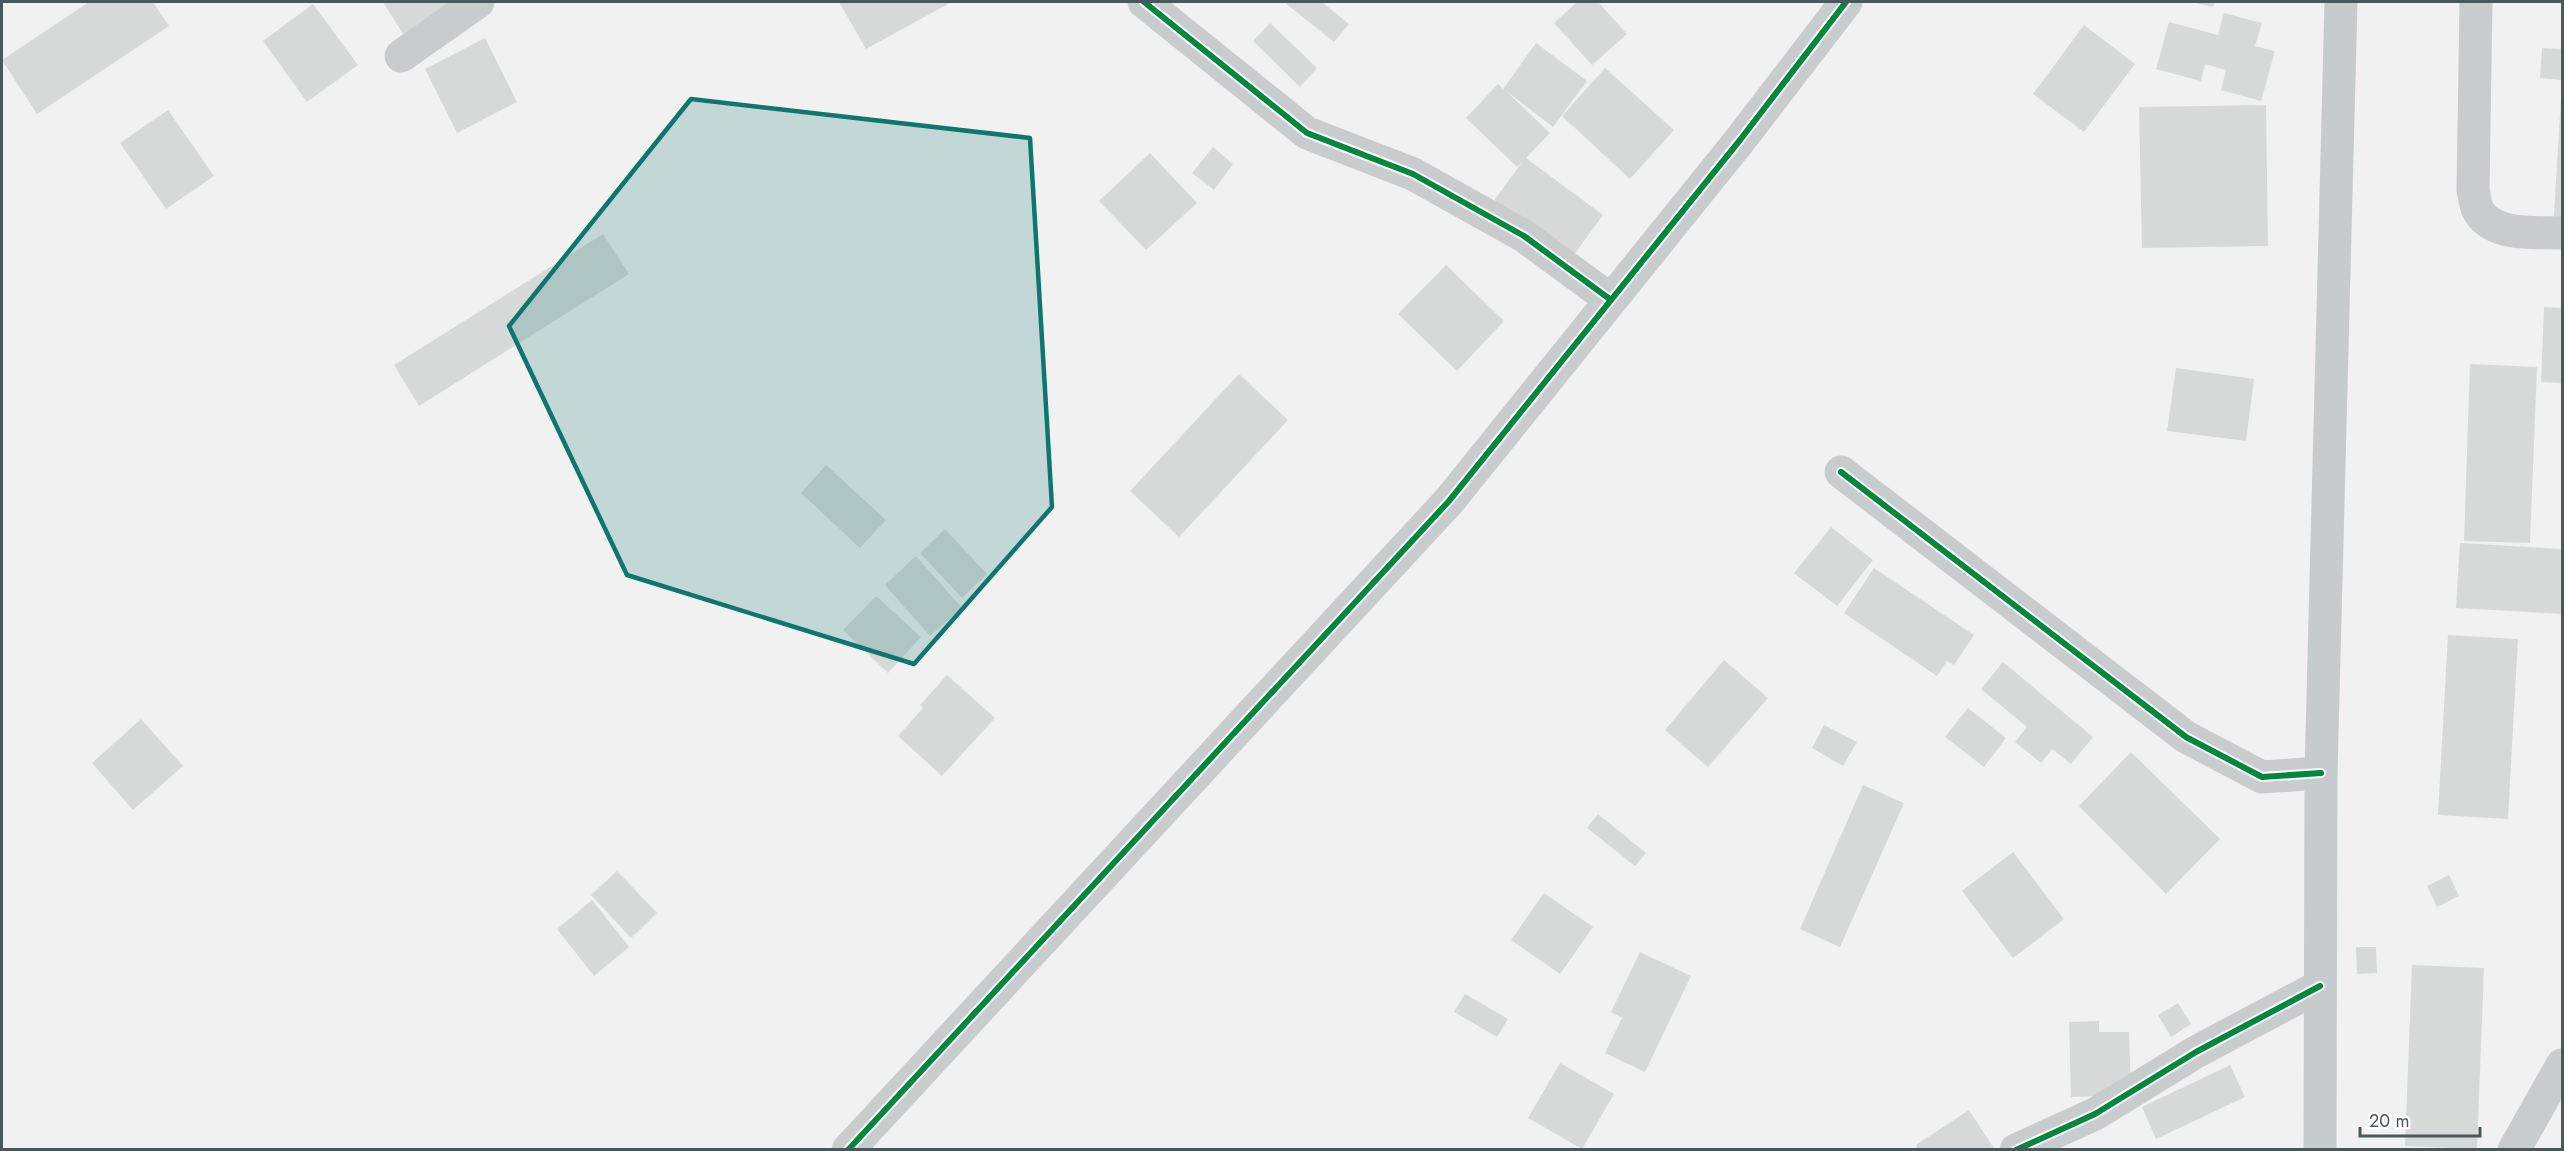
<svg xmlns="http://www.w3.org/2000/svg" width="2564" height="1151" viewBox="0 0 2564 1151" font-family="Jost,sans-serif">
<rect width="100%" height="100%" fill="#f1f1f1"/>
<path fill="#d7d9d9" d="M89,2H153L169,26L37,114L2,60Z
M383,2H460L405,37Z
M839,2H946L948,4L866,49Z
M1284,2H1322L1349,24L1334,42Z
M1577,2H1598L1627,34L1592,65L1554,23Z
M2191,2H2215L2213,7Z
M313,4L358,65L307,102L263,41Z
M2224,13L2262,23L2255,46L2275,51L2261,101L2221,90L2226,70L2205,64L2201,81L2156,69L2169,22L2218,35Z
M1270,23L1317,68L1300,87L1253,41Z
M2084,25L2135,64L2084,132L2033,94Z
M485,38L517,102L457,133L425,69Z
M1536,43L1587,81L1553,127L1506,91L1550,133L1526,158L1603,215L1565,267L1487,210L1523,161L1517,167L1466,118L1498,84L1503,89Z
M2542,48L2562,49V80L2540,78Z
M1605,68L1674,130L1630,179L1562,116Z
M2561,98H2562V231L2553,230Z
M2266,105L2268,246L2142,248L2139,107Z
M168,110L214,176L166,209L120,143Z
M1213,147L1233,164L1214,190L1192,173Z
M1150,153L1197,203L1146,250L1099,201Z
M603,234L629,274L419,406L394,365Z
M1446,265L1504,321L1457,371L1398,314Z
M2544,307L2562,308V383L2541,382Z
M2470,364L2537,367L2530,543L2464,541Z
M2176,368L2254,379L2246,441L2167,431Z
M1239,374L1288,420L1179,537L1130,491Z
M826,465L886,520L860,548L801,493Z
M1831,527L1873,560L1837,606L1794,573Z
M945,529L987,574L962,598L920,553Z
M2460,543L2562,549V614L2456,608Z
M916,556L962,608L930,636L885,585Z
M1874,568L1974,635L1954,665L1947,661L1937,676L1844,613Z
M876,596L921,637L888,673L843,630Z
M2448,635L2518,639L2508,819L2438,815Z
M1724,660L1768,698L1708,767L1665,730Z
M2003,662L2093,737L2071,764L2052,749L2041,763L2015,742L2027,727L1981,689Z
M947,675L995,718L942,776L898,736L923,708L920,705Z
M1968,708L2006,738L1984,767L1945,737Z
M141,719L183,766L133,810L92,763Z
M1824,725L1857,742L1843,766L1812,748Z
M2131,752L2220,839L2166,894L2079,806Z
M1863,785L1904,803L1840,947L1800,929Z
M1598,814L1646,853L1635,866L1587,828Z
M2013,852L2064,919L2013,958L1962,891Z
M617,871L657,913L631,938L591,895Z
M2449,875L2459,896L2437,907L2427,886Z
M1544,893L1593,927L1560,974L1511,940Z
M592,900L629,947L594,976L557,929Z
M2356,947H2376L2377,973L2357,974Z
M1640,952L1691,976L1645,1072L1605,1053L1622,1018L1611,1012Z
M2412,965L2484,968L2477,1149L2405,1146Z
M1465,994L1508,1019L1497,1037L1454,1012Z
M2178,1003L2191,1024L2171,1037L2158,1015Z
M2099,1021V1032H2129L2131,1095L2071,1097L2069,1022Z
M1560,1063L1614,1094L1582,1149L1528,1118Z
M2230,1065L2245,1097L2156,1139L2142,1107Z
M1969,1110L1995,1150H1918L1916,1145Z"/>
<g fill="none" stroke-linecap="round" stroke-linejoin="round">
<path stroke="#c8cccd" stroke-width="33" d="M1144,2L1307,133L1413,174L1524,236L1611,300
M2476,2L2473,190C2475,197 2475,206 2479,212C2495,237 2537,232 2562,233
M401,56L478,2
M1841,472L2186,737L2262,777L2321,773
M848,1150L1449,501L1740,140L1846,2
M2016,1150L2095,1114L2196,1052L2320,986
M2514,1150L2562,1065"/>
<path stroke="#c6cbcc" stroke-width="33" d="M2320,1150L2321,773L2341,2"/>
<defs>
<path id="cycleway" d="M1144,2L1307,133L1413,174L1524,236L1611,300
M1841,472L2186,737L2262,777L2321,773
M848,1150L1449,501L1740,140L1846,2
M2016,1150L2095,1114L2196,1052L2320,986"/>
</defs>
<use href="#cycleway" stroke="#fff" stroke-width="10"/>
<use href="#cycleway" stroke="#00873e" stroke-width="6"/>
</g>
<path fill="#0f766e" fill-opacity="0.2" stroke="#0f766e" stroke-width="4.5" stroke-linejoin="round" d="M691,99L1030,138L1052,507L914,664L627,575L509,326Z"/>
<rect width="2564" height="1151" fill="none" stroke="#48595d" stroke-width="6"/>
<path d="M2360 1127v9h120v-9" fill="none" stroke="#48595d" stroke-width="3"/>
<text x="2369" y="1127" font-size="18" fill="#48595d" stroke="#ffffff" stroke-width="4.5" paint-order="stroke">20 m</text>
</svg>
